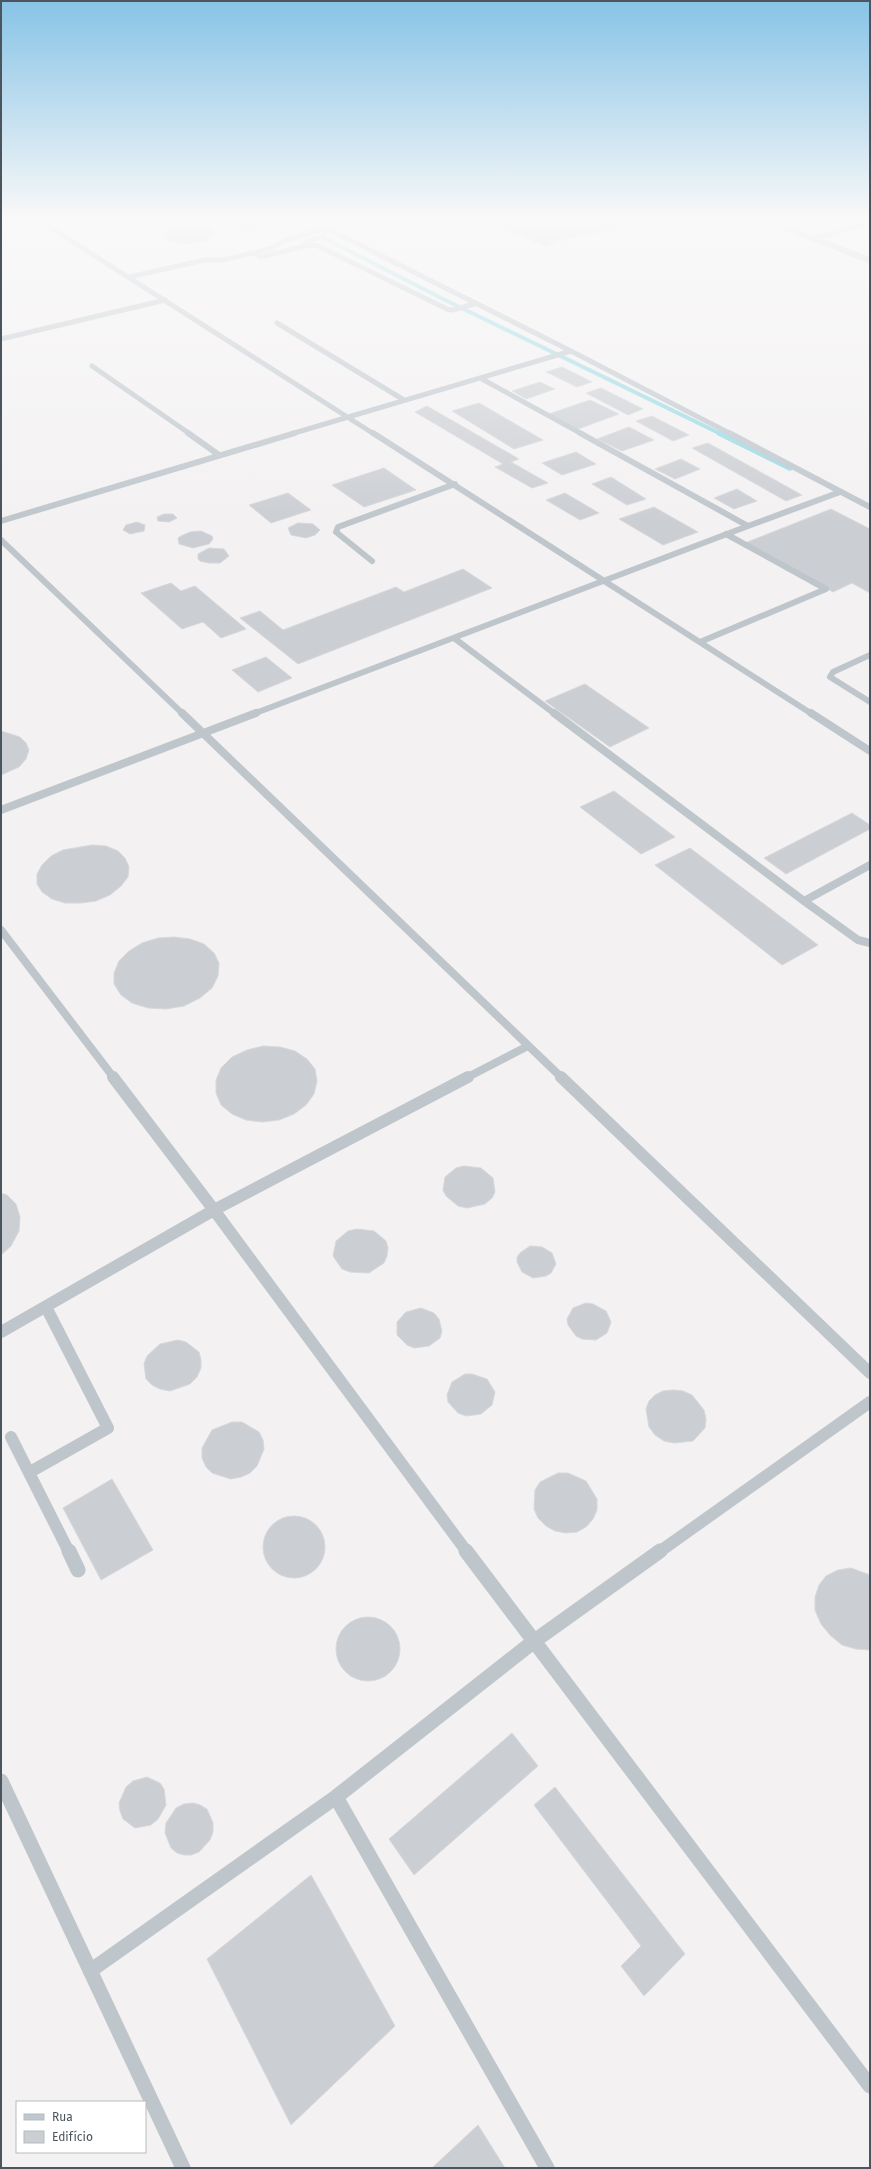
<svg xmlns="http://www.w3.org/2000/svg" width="871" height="2169" viewBox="0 0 871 2169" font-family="'Fira Sans',sans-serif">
<rect width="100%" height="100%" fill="#f3f1f1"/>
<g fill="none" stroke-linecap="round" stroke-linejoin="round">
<path stroke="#96d9e4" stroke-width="4" d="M322,237L445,300L721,434
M306,241L322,237L334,219"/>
<path stroke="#96d9e4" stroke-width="5.5" d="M719,433L790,468"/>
</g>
<path fill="#cbced3" stroke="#d6d8dc" d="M222,219H281L277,224L272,227L249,230L227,227L223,224Z
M495,219H650L582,237L581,235L544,246L487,221Z
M181,227H202L212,230L215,234L206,241L186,244L168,241L163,236L170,229Z
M562,367L592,382L577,387L546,372Z
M540,382L555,389L526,399L512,391Z
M601,388L643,409L628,415L586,393Z
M590,400L619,414L578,429L549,414Z
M479,403L543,440L514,449L452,411Z
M427,406L519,459L511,462L548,483L532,488L495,467L503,464L415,412Z
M652,416L689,435L673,441L636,421Z
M629,427L654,440L622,451L597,439Z
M708,443L802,495L786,501L692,448Z
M576,452L596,464L562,475L542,463Z
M681,459L700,469L675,479L655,469Z
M384,468L416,490L364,507L332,485Z
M611,477L646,499L627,505L592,484Z
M737,489L757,501L734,509L714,498Z
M288,493L311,510L271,523L249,505Z
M565,493L599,513L580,520L546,500Z
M654,507L698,532L663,545L619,519Z
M831,509L870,529V593L852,583L833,592L745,543Z
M164,514H173L177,518L169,522L158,521L157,517Z
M137,522L145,525L144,531L130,534L123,530L126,525Z
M298,523L313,524L320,530L315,535L306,538L291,535L288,528Z
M201,531L212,536L213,539L209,544L193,548L179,544L178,538L181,536L190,532Z
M209,548L224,549L229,556L220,563H209L200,561L198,559V554Z
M463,569L492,588L298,664L240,618L260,611L283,630L396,587L404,592Z
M171,583L181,591L195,586L246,629L221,638L203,622L182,629L141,593Z
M266,657L292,678L258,692L232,670Z
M585,684L649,728L610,747L545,701Z
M1,731L20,737L26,743L29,750L26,759L19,767L1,775Z
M614,791L675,837L641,854L580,807Z
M852,813L870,825V829L786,874L764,858Z
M92,845L106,846L118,851L125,858L129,867L128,877L121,886L110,895L96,901L81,903H65L52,899L42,892L37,884V874L42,865L51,856L63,850Z
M690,848L818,945L782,965L655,865Z
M174,937L190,939L204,944L214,953L219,963L218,976L212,988L200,998L184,1006L166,1009L148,1008L132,1003L121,995L114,984V973L119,961L129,951L142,943L158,938Z
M263,1046L280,1047L295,1051L307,1059L315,1069L317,1081L314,1094L306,1105L294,1114L279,1120L262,1122L246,1120L232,1114L221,1105L216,1093V1080L221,1068L232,1057L247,1050Z
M464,1166L481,1168L493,1178L495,1192L492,1198L485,1204L467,1208L458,1206L446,1196L443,1190L445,1177L456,1168Z
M1,1193L7,1195L16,1204L20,1217L19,1231L11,1246L1,1255Z
M357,1229L374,1231L386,1241L388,1248L387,1256L384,1263L369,1273L350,1272L342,1269L333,1256L336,1241L348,1231Z
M530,1246L542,1247L552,1253L556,1264L551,1273L546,1276L533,1278L522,1272L517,1262V1257L520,1253Z
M586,1303L593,1304L606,1311L611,1322L607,1333L596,1340L582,1339L576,1336L568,1325L567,1319L573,1308Z
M421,1308L434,1313L439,1319L442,1331L440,1338L429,1346L414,1348L407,1345L397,1335V1322L406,1312Z
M178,1340L186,1342L199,1352L201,1360V1368L197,1377L190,1384L170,1391L160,1389L152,1385L146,1379L144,1364L147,1356L160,1344Z
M465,1374H472L487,1379L495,1392L492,1405L481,1414L466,1416L458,1413L448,1402L447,1395L452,1382Z
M673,1390L683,1391L692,1395L704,1410L706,1419L705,1428L693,1441L674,1443L664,1441L655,1435L649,1427L646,1409L649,1401L655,1395L663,1391Z
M232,1422H242L259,1432L263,1440L264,1449L257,1466L250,1473L241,1477L231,1479L212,1473L206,1467L202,1458V1448L212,1430Z
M558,1473H568L586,1481L597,1499V1510L593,1519L586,1527L577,1532L566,1533L555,1531L546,1526L538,1518L534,1509L535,1490L540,1482Z
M112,1479L153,1550L101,1580L63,1508Z
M263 1547a31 31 0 1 1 62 0a31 31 0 1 1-62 0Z
M851,1568L870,1575V1650L856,1649L842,1645L830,1635L821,1624L815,1610V1597L819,1585L826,1576L838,1570Z
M336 1649a32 32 0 1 1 64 0a32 32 0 1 1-64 0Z
M512,1733L538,1766L414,1875L389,1839Z
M147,1777L160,1783L164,1789L166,1805L158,1819L151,1825L135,1828L123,1819L120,1811L119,1803L126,1787L133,1781Z
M555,1787L685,1954L644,1996L621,1966L641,1946L534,1805Z
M193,1803L200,1805L207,1809L213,1823V1832L210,1840L199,1852L191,1855H184L177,1853L171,1848L165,1833L166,1823L176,1808L184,1804Z
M311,1875L395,2026L291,2125L207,1959Z
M478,2125L505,2168H432Z"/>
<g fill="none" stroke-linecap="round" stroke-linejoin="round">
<path stroke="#bec6cc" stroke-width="5" d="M37,219L374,434
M308,219L571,351L731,434
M812,239L870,223
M254,253L261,257L309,245L318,246L447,309L453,310L474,304
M129,277L205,260H221L254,253L272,248L283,241L326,228
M277,323L404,400
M1,339L165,300
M92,366L190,434
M482,379L582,434
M291,434L571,351"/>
<path stroke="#bec6cc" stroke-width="6" d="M188,433L219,455
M373,433L812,714
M729,433L870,507
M1,521L295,433
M748,526L840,492
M1,540L183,714
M372,561L336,532L338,527L455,484
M454,638L555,714
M700,642L826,589L726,534
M870,655L833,672L830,677L870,702
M253,714L748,526L580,433"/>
<path stroke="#bec6cc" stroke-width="8" d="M182,713L562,1078
M554,713L804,901L858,940L870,943
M811,713L870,751
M1,810L256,713
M804,901L870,865
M1,930L114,1078
M466,1078L528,1046"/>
<path stroke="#bec6cc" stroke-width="12" d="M113,1077L214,1210L467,1552
M561,1077L870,1373
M1,1332L214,1210L468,1077
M11,1437L69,1552
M30,1472L108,1428L46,1307
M659,1552L870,1402"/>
<path stroke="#bec6cc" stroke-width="15" d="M69,1551L78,1570
M466,1551L870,2086
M1,1781L183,2168
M336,1797L547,2168
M90,1971L336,1797L533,1642L660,1551"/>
<path fill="#bfc8d0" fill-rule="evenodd" d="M757,219H771L870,257V264Z"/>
</g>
<linearGradient id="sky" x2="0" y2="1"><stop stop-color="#87c3e6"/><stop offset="0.42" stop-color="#faf9f9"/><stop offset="1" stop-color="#faf9f9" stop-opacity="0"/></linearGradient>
<rect width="871" height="523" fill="url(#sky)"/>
<rect width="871" height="2169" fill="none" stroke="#4a555d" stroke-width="4"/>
<rect x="16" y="2101" width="130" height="52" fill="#ffffff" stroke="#b7bbbe"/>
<rect x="24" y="2114" width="20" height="6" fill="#bfc8d0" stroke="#b7bbbe"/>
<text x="52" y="2121" font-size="12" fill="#4a555d">Rua</text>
<rect x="24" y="2131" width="20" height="12" fill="#cbced3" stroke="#b7bbbe"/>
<text x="52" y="2141" font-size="12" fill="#4a555d">Edifício</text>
</svg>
